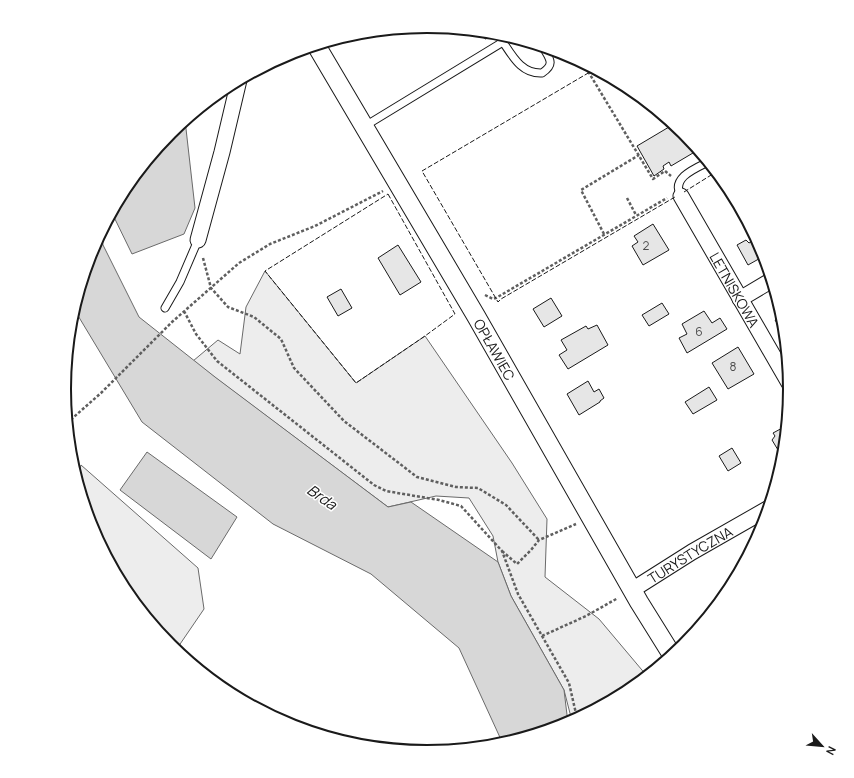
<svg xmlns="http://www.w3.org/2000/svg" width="854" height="778" viewBox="0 0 854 778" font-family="Manrope,sans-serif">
<rect width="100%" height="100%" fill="#fff"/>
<path fill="#ededed" stroke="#6a6a6a" d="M265,271L356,383L425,336L512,463L547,519L545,577L599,619L647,676L628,691L572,721L564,690L511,596L498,562L493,536L469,498L436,496L388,507L193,361L218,340L240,354L246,307Z
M81,465L198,568L204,609L176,650L170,646L125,590L92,528L77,481Z"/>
<path fill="#d7d7d7" stroke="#6a6a6a" d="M185,120L195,208L184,234L132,254L112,213L125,187L170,132Z
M101,232L103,245L139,317L215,377L388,507L411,502L498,562L511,596L564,690L568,723L503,744L459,648L371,574L273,524L142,422L74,309L92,250Z
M147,452L237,517L211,559L120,490Z"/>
<path fill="#e6e6e6" stroke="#1a1a1a" d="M674,124L684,132L698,150L671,166L669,162L663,166L664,169L654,176L637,146Z
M653,224L669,250L643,265L632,246L638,242L634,236Z
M756,239L764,256L748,265L737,245L746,240L749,243Z
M398,245L421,282L400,295L378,258Z
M341,289L352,308L338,316L327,297Z
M551,298L562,316L544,327L533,309Z
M662,303L669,314L649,326L642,315Z
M704,311L712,323L720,318L727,329L687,353L679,338L687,334L682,324Z
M782,316L783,318L785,336L775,320Z
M597,325L608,345L568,369L559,355L567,350L561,340L586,326L588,329Z
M738,347L754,374L728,389L712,363Z
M588,381L594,392L599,389L604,398L600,401V402L579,415L567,394Z
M709,387L717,400L693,414L685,402Z
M786,426L784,453L781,455L772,440L775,436L773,433Z
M732,448L741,463L728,471L719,456Z"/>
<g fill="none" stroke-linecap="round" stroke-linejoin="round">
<defs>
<path id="service" d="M503,42C513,57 522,74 542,73C556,64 549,58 543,47
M365,126L511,37
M681,196C670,178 696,168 708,162
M165,308L180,282L198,240"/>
<g id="minor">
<path id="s1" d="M681,196L789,383"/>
<path d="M198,240L222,152L239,80"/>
<path d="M740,299L772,280"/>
<path id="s2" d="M632,590L692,552L769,508"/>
</g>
<g id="tertiary">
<path id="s3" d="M316,45L476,316L639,602L672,655"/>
</g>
</defs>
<use href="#service" stroke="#1a1a1a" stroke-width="9"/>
<use href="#minor" stroke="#1a1a1a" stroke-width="17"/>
<use href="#tertiary" stroke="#1a1a1a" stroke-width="20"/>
<path stroke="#5f5f5f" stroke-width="2.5" stroke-dasharray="3 2" stroke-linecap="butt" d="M476,31L487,39
M583,63L653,179L665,171L671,176
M627,198L636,215
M604,234L581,190L639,155
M203,258L211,288L228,307L254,317L281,339L294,368L344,421L417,477L456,487L478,488L506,505L539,540
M485,295L493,299L496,298L667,198
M184,311L196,334L217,361L374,485L386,491L439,500L461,506L502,551L518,594L569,683L577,718
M67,423L101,393L172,322L239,263L270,244L315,226L383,191
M69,436L71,430L70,421
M502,551L517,564L531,550L539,540L576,524
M542,636L586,616L618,598"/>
<use href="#service" stroke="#fff" stroke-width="7"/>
<use href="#minor" stroke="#fff" stroke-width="15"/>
<use href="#tertiary" stroke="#fff" stroke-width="18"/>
<path stroke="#1a1a1a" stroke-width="1" stroke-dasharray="5 2" stroke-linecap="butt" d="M595,69L422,171L498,302L501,299L675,197
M684,192L716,172
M388,194L455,314L425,336L356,383L265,271Z"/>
</g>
<g text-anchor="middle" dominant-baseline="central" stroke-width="3" stroke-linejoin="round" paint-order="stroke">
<g font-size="12" fill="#4d4d4d">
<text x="646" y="245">2</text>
<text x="699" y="331">6</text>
<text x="733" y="366">8</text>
</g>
<g font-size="14" fill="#1a1a1a" stroke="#fff">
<text stroke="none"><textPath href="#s1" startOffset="108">LETNISKOWA</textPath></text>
<text stroke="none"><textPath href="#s3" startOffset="353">OPŁAWIEC</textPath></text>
<text stroke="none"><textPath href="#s2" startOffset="68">TURYSTYCZNA</textPath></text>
</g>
<g font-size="15" font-style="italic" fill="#1a1a1a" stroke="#fff">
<text transform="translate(322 497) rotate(35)">Brda</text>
</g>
</g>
<path d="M0 0H854V778H0ZM71 389a356 356 0 1 1 712 0a356 356 0 1 1-712 0Z" fill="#fff" fill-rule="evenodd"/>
<path fill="none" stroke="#1a1a1a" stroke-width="2" d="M71 389a356 356 0 1 1 712 0a356 356 0 1 1-712 0Z"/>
<g transform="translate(822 746) rotate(117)" stroke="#ffffff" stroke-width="3" paint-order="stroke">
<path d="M0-3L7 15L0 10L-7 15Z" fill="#1a1a1a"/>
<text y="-6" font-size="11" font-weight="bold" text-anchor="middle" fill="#1a1a1a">N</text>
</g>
</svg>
